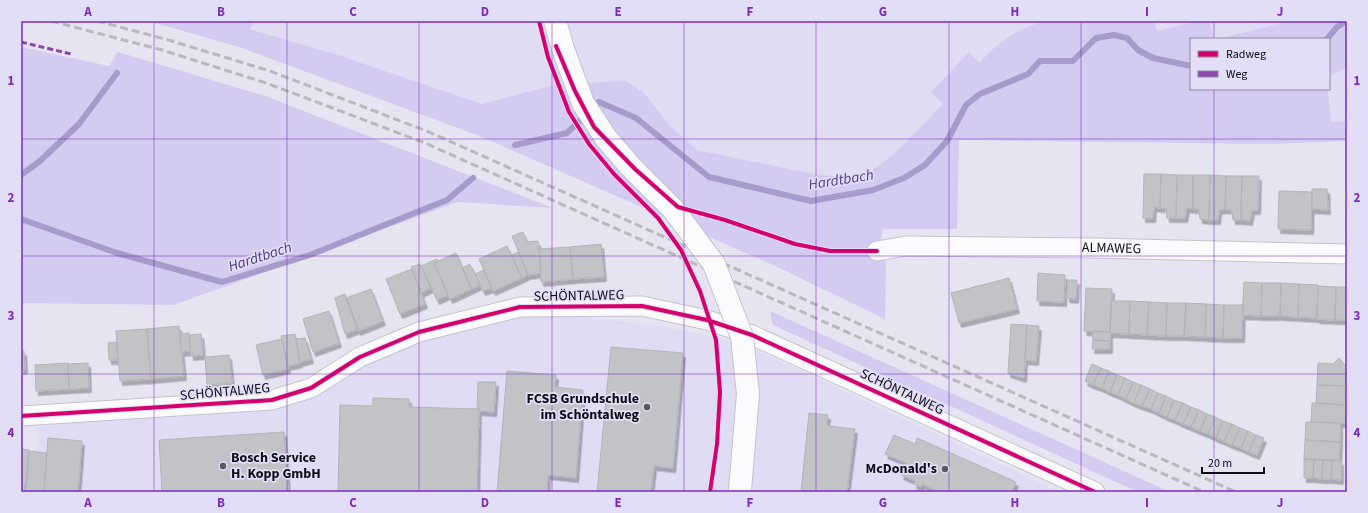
<svg xmlns="http://www.w3.org/2000/svg" width="1368" height="513" viewBox="0 0 1368 513" font-family="'Source Sans 3',sans-serif">
<defs>
<filter id="shadow"><feDropShadow dx="2.5" dy="4.5" stdDeviation="0" flood-color="#0004"/></filter>
</defs>
<rect width="100%" height="100%" fill="#e6e4f1"/>
<path fill="#e0dcf4" d="M254,21H1047L1016,32L995,47L979,63L968,53L932,93L943,103L894,154L871,171L857,175L842,177L814,174L697,150L671,127L644,93L625,80L550,86L482,104L332,53L250,28Z
M1154,21H1197L1157,31Z
M1209,21H1290L1217,39H1214Z
M1347,67V121L1331,122L1329,77Z
M521,311L649,324L737,341L1060,492H35L39,424L296,405L399,344Z"/>
<path fill="#d3cbf0" d="M149,21H254L250,29L332,53L482,104L550,86L625,80L644,93L671,127L697,150L814,174L842,177L857,175L871,171L894,154L943,104L931,92L969,52L979,63L995,47L1016,32L1038,23L1047,21H1154L1157,31L1197,21H1209L1214,39H1191V89H1328L1331,122L1347,121V141L1268,144L959,140L957,229H883L880,246L886,257L885,319L773,265L482,137L242,48Z
M1290,21H1347V67L1329,77V39H1217Z
M21,47L109,66L118,52L265,96L553,208L458,202L174,305L21,303Z
M770,311L1170,492H1138L773,325Z"/>
<g fill="none" stroke-linecap="round" stroke-linejoin="round">
<path stroke="#a69bca" stroke-width="6" d="M1327,39L1337,27L1347,21
M515,145L567,133L599,102L636,118L709,177L811,201L873,190L904,178L925,165L947,141L966,105L980,94L1028,74L1040,61H1073L1096,38L1114,35L1127,38L1138,50L1153,58L1191,66
M21,175L40,161L79,124L117,73
M21,219L117,253L222,282L310,255L447,200L473,178"/>
</g>
<path fill="#c1c3c6" stroke="#b2b5b7" filter="url(#shadow)" d="M1144,174H1161L1160,208L1154,207L1153,218H1143Z
M1161,174L1177,175L1176,218H1167L1166,208H1160Z
M1177,175H1193V209L1187,208L1185,218H1176Z
M1193,175H1210L1209,220L1200,219L1199,209H1193Z
M1210,175L1226,176L1225,209L1219,210L1218,220H1209Z
M1226,176H1242L1241,220H1233L1232,210L1225,209Z
M1242,176H1259L1258,210H1252L1250,221L1241,220Z
M1312,189H1327L1328,210L1312,209Z
M1279,191L1312,192L1311,230L1278,229Z
M523,232L527,242L538,241L541,273L528,275L512,236Z
M601,244L604,277L573,279L570,247Z
M507,246L522,278L493,291L479,259Z
M570,247L573,279L541,282L539,249Z
M519,252L528,275L522,278L512,255Z
M456,253L472,289L450,299L434,263Z
M437,259L438,262L434,263L448,295L437,300L421,266Z
M420,264L431,288L421,293L411,267Z
M470,264L480,285L472,289L462,268Z
M412,269L425,304L400,314L386,279Z
M484,270L492,288L483,291L475,274Z
M1038,273L1065,275L1064,302L1037,301Z
M1009,278L1017,309L959,323L951,293Z
M1068,280H1077L1076,299L1067,298Z
M1244,282L1262,283L1261,316L1242,315Z
M1262,283H1281L1280,316H1261Z
M1281,283L1299,284L1298,317L1280,316Z
M1299,284L1318,285L1317,318L1298,317Z
M1318,286L1336,287L1335,320L1317,319Z
M1336,287H1347V320H1335Z
M1086,288L1112,289L1110,332L1084,331Z
M371,289L383,321L358,331L346,298Z
M345,294L358,329L345,334L335,298Z
M1111,301H1130L1129,334L1110,333Z
M1130,301L1149,302L1147,335L1129,334Z
M1149,302L1167,303L1166,336L1147,335Z
M1167,303H1186L1184,336H1166Z
M1186,303L1206,304L1205,337L1184,336Z
M1206,304L1224,305L1223,338L1205,337Z
M1224,305H1243L1242,338H1223Z
M329,311L339,343L313,352L303,319Z
M1011,324L1027,325L1024,378L1008,373Z
M1027,325L1039,326L1036,361L1025,360Z
M179,326L184,376L151,379L147,329Z
M147,329L151,379L120,381L116,331Z
M1093,331L1110,332V341L1093,340Z
M189,333L190,351L181,352L180,334Z
M201,334L203,355L191,356L189,335Z
M295,334L300,363L288,366L281,336Z
M305,338L311,359L300,362L296,339Z
M282,339L288,369L263,375L256,345Z
M1093,340L1110,341V349H1092Z
M116,342L118,360H109L108,343Z
M611,347L683,353L673,468L654,466L651,492H597Z
M21,351H24L25,369L21,370Z
M229,355L232,383L207,385L205,357Z
M1339,358L1344,364L1347,365V386L1317,385L1318,363L1333,364Z
M68,363L69,389L36,391L35,365Z
M88,363L89,388L69,389L68,364Z
M1092,364L1101,368L1093,385L1085,381Z
M1101,368L1109,371L1102,388L1093,385Z
M507,371L556,375L555,387L583,390L576,478L548,475L547,492H497Z
M1109,371L1117,375L1110,392L1102,388Z
M1117,375L1125,378L1118,395L1110,392Z
M1125,378L1133,382L1126,399L1118,395Z
M478,382H496L494,412L479,411V409H477Z
M1133,382L1141,385L1134,403L1126,399Z
M1141,385L1150,389L1142,406L1134,403Z
M1317,385L1347,386V405L1316,403Z
M1150,389L1158,393L1151,409L1142,406Z
M1158,393L1166,396L1159,413L1151,409Z
M1166,396L1174,400L1167,417L1159,413Z
M373,398L409,399V407L479,409L477,492H338L340,405L373,406Z
M1174,400L1183,403L1175,420L1167,417Z
M1183,403L1191,407L1183,424L1175,420Z
M1312,403L1346,405L1345,423L1311,422Z
M1191,407L1199,410L1191,427L1183,424Z
M1199,410L1207,414L1200,431L1191,427Z
M809,413L828,415L827,426L855,429L847,492H801Z
M1207,414L1215,417L1208,434L1200,431Z
M1215,417L1223,421L1216,438L1208,434Z
M1223,421L1232,424L1224,441L1216,438Z
M1306,422L1340,423V442L1305,440Z
M1232,424L1240,428L1232,445L1224,441Z
M1240,428L1248,431L1241,448L1232,445Z
M1248,431L1256,435L1249,452L1241,448Z
M284,432L288,492H162L159,440Z
M894,435L915,444L917,438L1016,482L1012,492H939L922,484L921,487L914,484L915,481L901,475L907,463L885,454Z
M1256,435L1264,438L1257,455L1249,452Z
M48,438L82,441L78,492H44Z
M1305,440L1340,442L1339,460L1304,459Z
M21,449L29,450L26,486H21Z
M29,451L47,453L44,492H26Z
M1304,459L1314,460L1313,478H1304Z
M1314,460H1323L1322,479L1313,478Z
M1323,460L1332,461L1331,479H1322Z
M1332,461H1341V480L1331,479Z"/>
<g fill="none" stroke-linecap="round" stroke-linejoin="round">
<defs>
<g id="street">
<path id="s1" d="M877,251L906,246L1094,248L1347,254"/>
<path d="M21,416L272,400L311,388L360,357L419,332L520,307L642,306L707,320L752,335L1095,492"/>
</g>
</defs>
<use href="#street" stroke="#c4c3cd" stroke-width="21"/>
<use href="#street" stroke="#fbfbfd" stroke-width="19"/>
<path stroke="#b9b9bb" stroke-width="3" stroke-dasharray="8 4" stroke-linecap="butt" d="M51,21L162,50L266,83L425,143L1204,492
M97,21L165,39L270,71L429,132L1236,492"/>
<defs>
<path id="secondary-bridge" d="M555,21L563,49L583,103L606,138L630,166L673,209L714,264L742,337L748,394L740,490"/>
</defs>
<use href="#secondary-bridge" stroke="#c4c3cd" stroke-width="24" stroke-linecap="butt"/>
<use href="#secondary-bridge" stroke="#fbfbfd" stroke-width="22"/>
<path stroke="#8e44ad" stroke-width="3" stroke-dasharray="6 3" stroke-linecap="butt" d="M21,42L71,54"/>
<defs>
<path id="cycleway" d="M539,21L548,57L569,112L589,144L614,174L658,218L681,250L700,291L716,340L720,392L717,444L710,492
M556,46L575,91L594,127L635,169L678,207L725,220L795,244L830,251H877
M21,416L272,400L311,388L360,357L419,332L520,307L642,306L707,320L752,335L1095,492"/>
</defs>
<use href="#cycleway" stroke="#e3def7" stroke-width="6"/>
<use href="#cycleway" stroke="#d6006c" stroke-width="4"/>
</g>
<path fill="none" stroke="#7b2cbf" stroke-width="1" stroke-opacity="0.55" d="M154,21V492M287,21V492M419,21V492M552,21V492M684,21V492M816,21V492M949,21V492M1081,21V492M1214,21V39M1214,89V492M21,139H1347M21,256H1347M21,374H1347"/>
<g fill="#5a5863" stroke="#e3def7" stroke-width="1.5">
<circle cx="647" cy="407" r="4"/>
<circle cx="223" cy="466" r="4"/>
<circle cx="945" cy="469" r="4"/>
</g>
<g text-anchor="middle" dominant-baseline="central" stroke-width="3.5" stroke-linejoin="round" paint-order="stroke">
<g font-size="14" fill="#0f0d16" stroke="#e3def7">
<text stroke="none"><textPath href="#s1" startOffset="235">ALMAWEG</textPath></text>
<text transform="translate(579 296) rotate(-1)">SCHÖNTALWEG</text>
<text transform="translate(225 392) rotate(-5)">SCHÖNTALWEG</text>
<text transform="translate(902 392) rotate(25)">SCHÖNTALWEG</text>
</g>
<g font-size="14" font-weight="bold" fill="#0f0d16" stroke="#e3def7" text-anchor="end">
<text x="639" y="399">FCSB Grundschule<tspan x="639" dy="16">im Schöntalweg</tspan></text>
<text x="231" y="458" text-anchor="start">Bosch Service<tspan x="231" dy="16">H. Kopp GmbH</tspan></text>
<text x="937" y="469">McDonald's</text>
</g>
<g font-size="15" font-style="italic" fill="#513985" stroke="#e3def7">
<text transform="translate(841 180) rotate(-9)">Hardtbach</text>
<text transform="translate(260 257) rotate(-18)">Hardtbach</text>
</g>
</g>
<rect width="1368" height="513" fill="none" stroke="#e3def7" stroke-width="44"/>
<rect x="1190" y="38" width="140" height="52" fill="#e3def7" stroke="#8e8a9d"/>
<rect x="1198" y="51" width="20" height="6" fill="#d6006c" stroke="#8e8a9d"/>
<text x="1226" y="58" font-size="12" fill="#0f0d16">Radweg</text>
<rect x="1198" y="71" width="20" height="6" fill="#8e44ad" stroke="#8e8a9d"/>
<text x="1226" y="78" font-size="12" fill="#0f0d16">Weg</text>
<path d="M1202 467v6h62v-6" fill="none" stroke="#0f0d16" stroke-width="2"/>
<text x="1208" y="467" font-size="12" fill="#0f0d16" stroke="#e3def7" stroke-width="3" paint-order="stroke">20 m</text>
<rect x="22" y="22" width="1324" height="469" fill="none" stroke="#7b2cbf" stroke-width="1.5"/>
<g font-size="13" text-anchor="middle" font-weight="bold" fill="#7b2cbf">
<text x="88" y="16">A</text>
<text x="221" y="16">B</text>
<text x="353" y="16">C</text>
<text x="485" y="16">D</text>
<text x="618" y="16">E</text>
<text x="750" y="16">F</text>
<text x="883" y="16">G</text>
<text x="1015" y="16">H</text>
<text x="1147" y="16">I</text>
<text x="1280" y="16">J</text>
<text x="11" y="85">1</text>
<text x="1357" y="85">1</text>
<text x="11" y="202">2</text>
<text x="1357" y="202">2</text>
<text x="11" y="320">3</text>
<text x="1357" y="320">3</text>
<text x="11" y="437">4</text>
<text x="1357" y="437">4</text>
<text x="88" y="507">A</text>
<text x="221" y="507">B</text>
<text x="353" y="507">C</text>
<text x="485" y="507">D</text>
<text x="618" y="507">E</text>
<text x="750" y="507">F</text>
<text x="883" y="507">G</text>
<text x="1015" y="507">H</text>
<text x="1147" y="507">I</text>
<text x="1280" y="507">J</text>
</g>
</svg>
